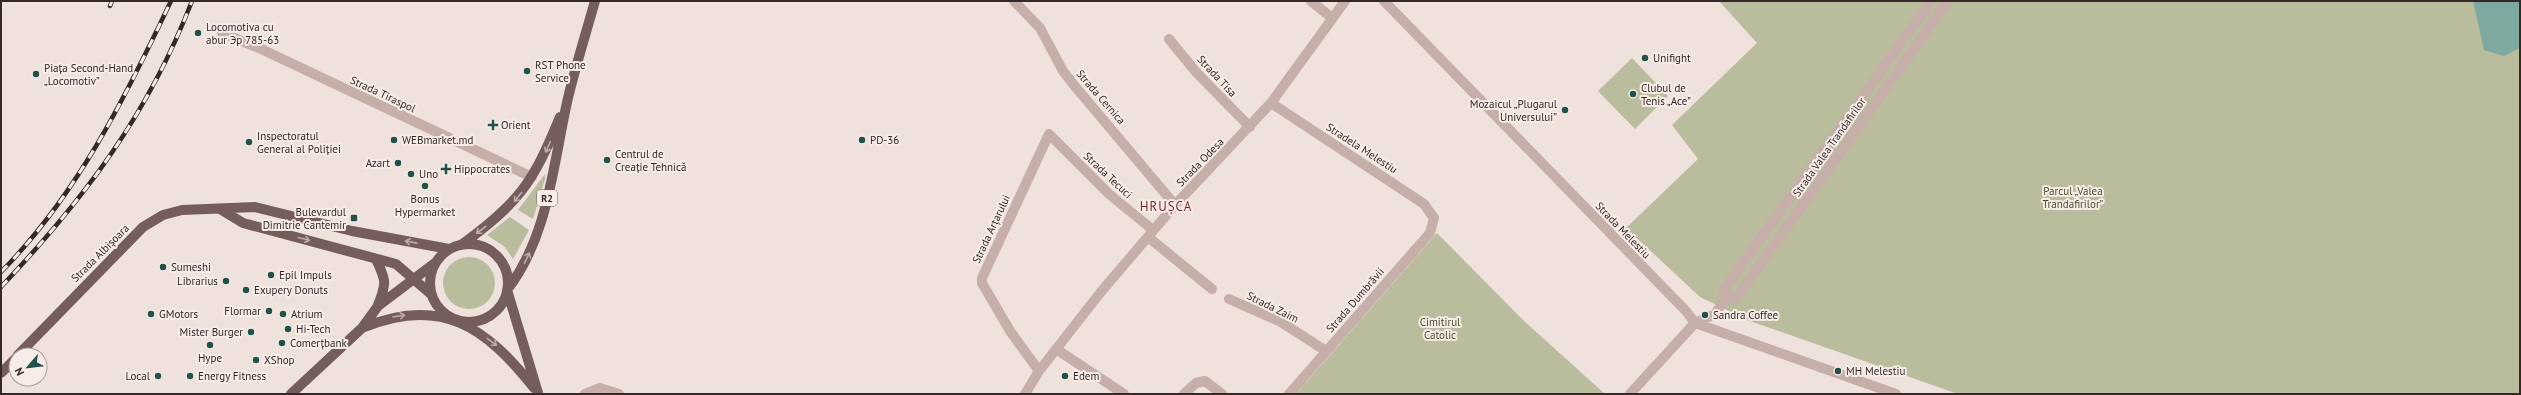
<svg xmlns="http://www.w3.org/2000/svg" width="2521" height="395" viewBox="0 0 2521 395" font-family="'PT Sans',sans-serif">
<rect width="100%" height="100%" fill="#efe1dc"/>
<path fill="#b9bc9d" d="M1719,1H2520V394H1958L1750,321L1700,297L1626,228L1698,159L1672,125L1757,43Z
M1632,58L1668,96L1635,129L1598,91Z
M545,174V179L533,219L518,210Z
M510,217L529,230L513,259L505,247L487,235Z
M1437,233L1523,320L1605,394H1296Z
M443 283a26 26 0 1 1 52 0a26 26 0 1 1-52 0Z"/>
<path fill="#7da9a0" d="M2473,1H2520V48L2504,56L2484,50Z"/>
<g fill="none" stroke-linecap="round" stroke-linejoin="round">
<path stroke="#c6afa9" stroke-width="10" d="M1014,1L1040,28L1063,71L1073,84L1175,205
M1311,1L1332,18
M1384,1L1686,311L1695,323L1896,394
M1931,1L1723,291L1735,300L1948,1
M222,33L259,48L532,177
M1169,39L1196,72L1250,127
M1271,103L1424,204L1434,218L1430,233L1289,394
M1148,237L1212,289
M1229,299L1281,322L1326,351
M1056,349L1124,394
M1039,371L1010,331L982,283V278L1049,134L1109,194L1153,230
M585,394L600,388L619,394
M1025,394L1039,371L1100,293L1175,205L1271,103L1345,1
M1184,394L1196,383L1205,381L1222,394
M1630,394L1695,323L1715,314L1728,295"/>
<path stroke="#745d5a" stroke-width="10" d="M220,209L243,223L396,264L432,295
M430 283a39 39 0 1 1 78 0a39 39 0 1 1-78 0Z
M461,245C519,203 533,183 560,117
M376,259C386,280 387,283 378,305
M362,328C441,295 486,327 534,388
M18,355L143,227L163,215L182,210L255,207L352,231L449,249
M1,373L16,358
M538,393L507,290C549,236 553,163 568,98C576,65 586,33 595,1
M291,394L362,328L378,306L435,263"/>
<defs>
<path id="rail" d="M110,6L112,1
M1,272C77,195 125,98 171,1
M1,287C84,199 148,115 192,1"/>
</defs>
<use href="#rail" stroke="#342928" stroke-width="4.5"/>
<use href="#rail" stroke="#f7ece7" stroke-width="3" stroke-dasharray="9" stroke-linecap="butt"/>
</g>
<defs><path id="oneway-shaft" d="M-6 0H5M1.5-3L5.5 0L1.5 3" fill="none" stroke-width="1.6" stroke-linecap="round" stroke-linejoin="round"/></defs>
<g stroke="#bcaca8">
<use href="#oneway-shaft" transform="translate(548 147) rotate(113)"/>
<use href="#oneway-shaft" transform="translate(518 197) rotate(129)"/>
<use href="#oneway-shaft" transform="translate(481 230) rotate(143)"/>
<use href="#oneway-shaft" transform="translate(304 239) rotate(15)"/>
<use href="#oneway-shaft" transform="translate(411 242) rotate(-169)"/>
<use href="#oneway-shaft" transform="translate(527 258) rotate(-65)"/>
<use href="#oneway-shaft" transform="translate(399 316) rotate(-8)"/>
<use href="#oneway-shaft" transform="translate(492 342) rotate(37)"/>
</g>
<g fill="#225149" stroke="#f7ece7" stroke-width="1.5">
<circle cx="198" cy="33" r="4"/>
<circle cx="1645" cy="58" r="4"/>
<circle cx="527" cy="71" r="4"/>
<circle cx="36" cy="74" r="4"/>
<circle cx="1633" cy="94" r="4"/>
<circle cx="1565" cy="110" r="4"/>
<path d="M491 119h4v4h4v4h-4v4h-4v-4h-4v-4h4z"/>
<circle cx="394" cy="140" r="4"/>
<circle cx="862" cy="140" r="4"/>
<circle cx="249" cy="142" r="4"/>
<circle cx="607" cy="160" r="4"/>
<circle cx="398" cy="163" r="4"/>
<path d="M444 163h4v4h4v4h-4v4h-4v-4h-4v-4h4z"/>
<circle cx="411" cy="174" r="4"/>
<circle cx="425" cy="186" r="4"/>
<rect x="350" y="214" width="8" height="8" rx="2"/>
<circle cx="163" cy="267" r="4"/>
<circle cx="271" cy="275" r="4"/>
<circle cx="226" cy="281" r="4"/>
<circle cx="246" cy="290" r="4"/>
<circle cx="269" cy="311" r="4"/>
<circle cx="151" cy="314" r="4"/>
<circle cx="283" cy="314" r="4"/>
<circle cx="1705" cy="315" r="4"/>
<circle cx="288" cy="329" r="4"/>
<circle cx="251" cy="332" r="4"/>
<circle cx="282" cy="343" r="4"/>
<circle cx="210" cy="345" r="4"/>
<circle cx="256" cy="360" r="4"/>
<circle cx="1838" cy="371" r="4"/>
<circle cx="158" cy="376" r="4"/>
<circle cx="190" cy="376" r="4"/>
<circle cx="1065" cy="376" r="4"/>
</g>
<g text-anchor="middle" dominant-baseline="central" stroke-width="4" stroke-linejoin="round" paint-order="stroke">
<rect fill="#f7ece7" stroke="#6e6461" stroke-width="1" x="537" y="190" width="20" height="16" rx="3"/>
<g font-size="10" font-weight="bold" fill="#342928">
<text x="547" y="198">R2</text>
</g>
<g font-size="11" fill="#342928" stroke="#f7ece7" text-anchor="start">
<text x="206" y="27">Locomotiva cu<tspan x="206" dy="13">abur Эр 785-63</tspan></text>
<text x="1653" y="58">Unifight</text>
<text x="535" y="65">RST Phone<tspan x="535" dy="13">Service</tspan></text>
<text x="44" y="68">Piața Second-Hand<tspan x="44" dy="13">„Locomotiv”</tspan></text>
<text x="1641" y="88">Clubul de<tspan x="1641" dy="13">Tenis „Ace”</tspan></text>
<text x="1557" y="104" text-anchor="end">Mozaicul „Plugarul<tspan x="1557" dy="13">Universului”</tspan></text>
<text x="501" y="125">Orient</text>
<text x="257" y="136">Inspectoratul<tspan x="257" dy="13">General al Poliției</tspan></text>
<text x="402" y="140">WEBmarket.md</text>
<text x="870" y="140">PD-36</text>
<text x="615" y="154">Centrul de<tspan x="615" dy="13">Creație Tehnică</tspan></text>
<text x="390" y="163" text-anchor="end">Azart</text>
<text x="454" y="169">Hippocrates</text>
<text x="419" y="174">Uno</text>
<text x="425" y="199" text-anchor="middle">Bonus<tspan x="425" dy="13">Hypermarket</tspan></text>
<text x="346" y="212" text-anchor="end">Bulevardul<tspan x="346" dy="13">Dimitrie Cantemir</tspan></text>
<text x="171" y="267">Sumeshi</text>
<text x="279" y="275">Epil Impuls</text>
<text x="218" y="281" text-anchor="end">Librarius</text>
<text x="254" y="290">Exupery Donuts</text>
<text x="261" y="311" text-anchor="end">Flormar</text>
<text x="159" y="314">GMotors</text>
<text x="291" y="314">Atrium</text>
<text x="1713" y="315">Sandra Coffee</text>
<text x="296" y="329">Hi-Tech</text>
<text x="243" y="332" text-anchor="end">Mister Burger</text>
<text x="290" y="343">Comerțbank</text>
<text x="210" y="358" text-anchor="middle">Hype</text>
<text x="264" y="360">XShop</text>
<text x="1846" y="371">MH Melestiu</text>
<text x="150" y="376" text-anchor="end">Local</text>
<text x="198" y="376">Energy Fitness</text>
<text x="1073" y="376">Edem</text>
</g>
<g font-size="11" fill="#342928" stroke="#f7ece7">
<text transform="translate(1217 76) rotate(47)">Strada Tisa</text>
<text transform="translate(383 94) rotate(25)">Strada Tiraspol</text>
<text transform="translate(1101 97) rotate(49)">Strada Cernica</text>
<text transform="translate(1829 147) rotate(-55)">Strada Valea Trandafirilor</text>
<text transform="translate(1362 148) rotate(33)">Stradela Melestiu</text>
<text transform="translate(1200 162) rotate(-46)">Strada Odesa</text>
<text transform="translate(1108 175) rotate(43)">Strada Tecuci</text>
<text transform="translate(991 229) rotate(-65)">Strada Arțarului</text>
<text transform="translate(1623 230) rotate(46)">Strada Melestiu</text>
<text transform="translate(100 253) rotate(-45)">Strada Albișoara</text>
<text transform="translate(1355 300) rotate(-49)">Strada Dumbrăvii</text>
<text transform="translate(1273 307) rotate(26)">Strada Zaim</text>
</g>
<g font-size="11" fill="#4b4f2e" stroke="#f7ece7">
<text x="2073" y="191">Parcul „Valea<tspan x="2073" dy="13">Trandafirilor”</tspan></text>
<text x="1440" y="322">Cimitirul<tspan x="1440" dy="13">Catolic</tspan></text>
</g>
<g font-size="13" letter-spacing="1" fill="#7a2929" stroke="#f7ece7">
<text x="1166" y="206">HRUȘCA</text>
</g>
</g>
<rect width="2521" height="395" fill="none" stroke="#342928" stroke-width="4"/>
<g transform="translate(28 367) rotate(242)"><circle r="19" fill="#f7ece7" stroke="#a99e9b"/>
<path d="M0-3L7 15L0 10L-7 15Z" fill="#225149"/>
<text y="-6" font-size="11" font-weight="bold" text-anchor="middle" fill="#342928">N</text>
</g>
</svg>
